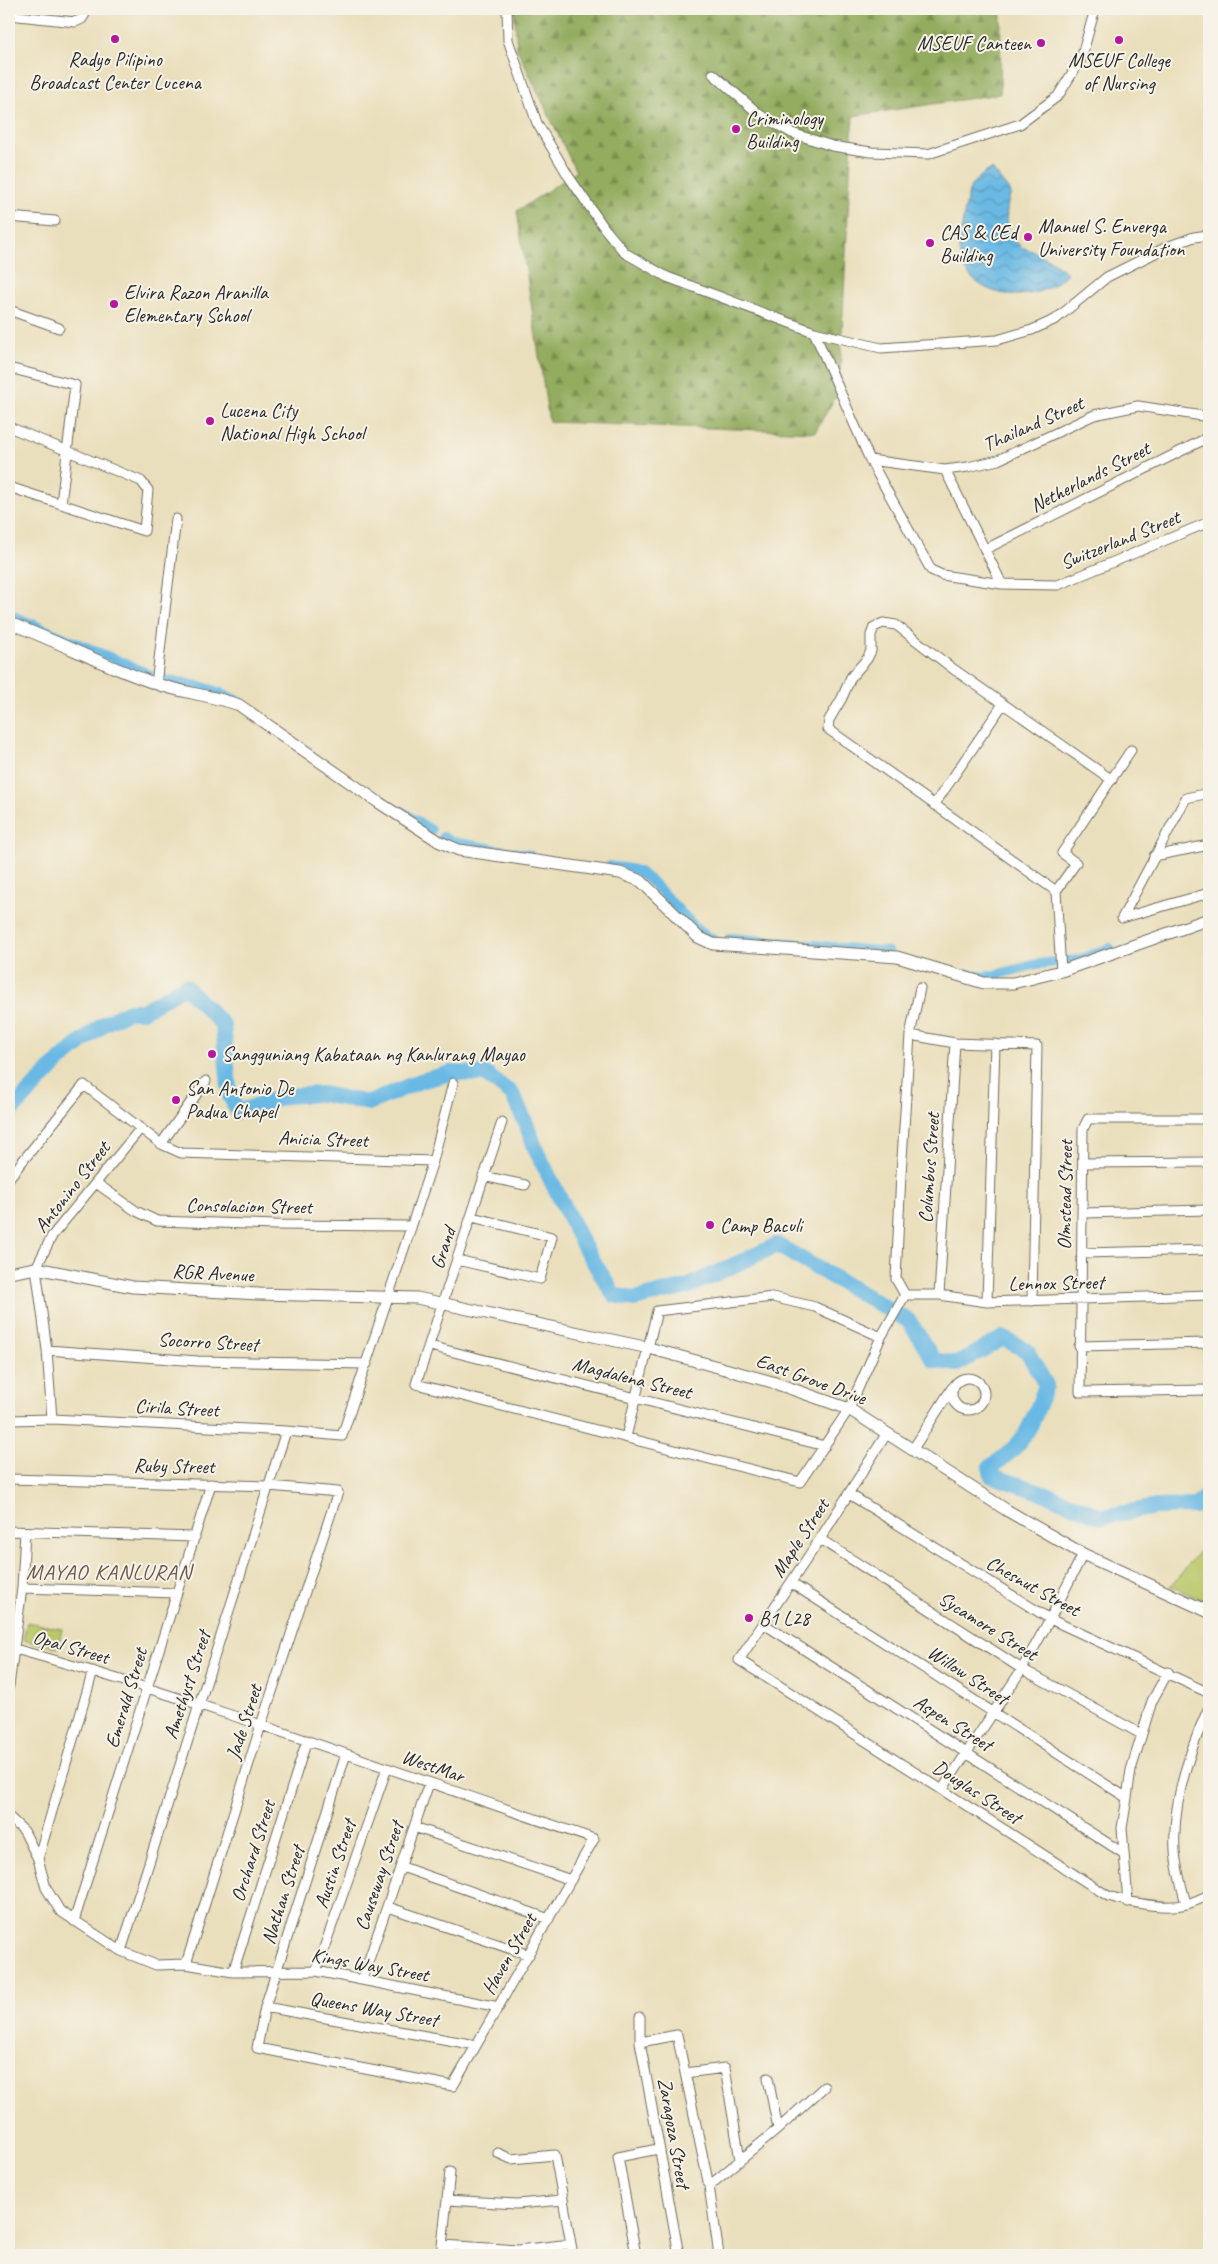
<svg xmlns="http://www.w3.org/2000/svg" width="1218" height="2264" viewBox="0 0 1218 2264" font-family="Caveat,sans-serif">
<defs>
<pattern id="forest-firs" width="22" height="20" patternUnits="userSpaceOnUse" patternTransform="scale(1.25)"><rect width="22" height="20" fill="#93ac5e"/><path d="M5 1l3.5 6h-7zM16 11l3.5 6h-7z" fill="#788c4e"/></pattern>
<pattern id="water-waves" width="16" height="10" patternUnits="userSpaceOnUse" patternTransform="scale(1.25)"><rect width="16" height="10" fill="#6ab9e4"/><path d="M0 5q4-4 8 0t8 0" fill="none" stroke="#5797b9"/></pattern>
</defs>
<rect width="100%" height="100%" fill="#f7f3e8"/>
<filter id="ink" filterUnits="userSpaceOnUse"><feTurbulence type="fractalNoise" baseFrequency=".02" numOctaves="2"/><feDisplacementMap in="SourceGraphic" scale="10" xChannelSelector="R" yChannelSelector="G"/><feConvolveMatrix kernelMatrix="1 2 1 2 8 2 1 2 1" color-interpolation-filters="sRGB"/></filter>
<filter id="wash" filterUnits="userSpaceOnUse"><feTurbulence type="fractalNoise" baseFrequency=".0096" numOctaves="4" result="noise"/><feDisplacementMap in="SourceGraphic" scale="20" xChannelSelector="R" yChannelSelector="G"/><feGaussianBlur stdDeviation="1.12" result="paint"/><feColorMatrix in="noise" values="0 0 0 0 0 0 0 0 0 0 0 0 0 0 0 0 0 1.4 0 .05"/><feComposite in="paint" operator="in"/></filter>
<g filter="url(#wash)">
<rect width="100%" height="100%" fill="#eadfbc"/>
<path fill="#bac86a" stroke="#727a4a" d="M1209,1539V1603L1171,1586Z
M27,1622L62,1629L58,1648L23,1640Z"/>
<path fill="url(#forest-firs)" stroke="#5f6c44" d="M514,9H1001L1000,94L853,116L839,391L815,432L549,422L517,211L576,172L517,49Z"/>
<path fill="url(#water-waves)" stroke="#4a7288" d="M992,169L1011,193C1004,211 1004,235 1022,247C1026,250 1032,250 1037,253C1047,258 1058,265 1067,273C1042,303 986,303 964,268C961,263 959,252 959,246C959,239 968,191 971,186C976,179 984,173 992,169Z"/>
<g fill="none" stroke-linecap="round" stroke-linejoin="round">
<path stroke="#6ab9e4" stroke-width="10" d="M9,614L149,674
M161,679C189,684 218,688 242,704
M401,811L431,830
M443,837L452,842L529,855
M610,866C618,868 629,868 637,871C657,880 697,937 712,938
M730,938L888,952
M967,974L984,977L999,974L1037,964L1079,960L1110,948"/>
<path stroke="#6ab9e4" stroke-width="16" d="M9,1113L60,1060L104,1024L129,1011H143L185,986L223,1025L230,1096L238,1112L285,1096L322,1094L369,1103L420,1081L451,1073L485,1074L512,1094L527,1126L536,1150L582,1243L614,1295L634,1299L687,1287L777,1245L909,1321L934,1360L957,1364L1003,1338L1027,1351L1046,1385C1032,1424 1027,1444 990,1467L992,1476L1044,1493L1102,1517L1156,1507L1196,1506L1209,1493"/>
</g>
</g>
<g filter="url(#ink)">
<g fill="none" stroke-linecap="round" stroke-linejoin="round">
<defs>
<path id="minor" d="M507,9L508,40L537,123L569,177L605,229L625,253L667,277L814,332L881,348L997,340L1032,330L1056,319L1107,277L1167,247L1194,237L1209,235
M9,15L75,22L82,19L88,9
M713,74L760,115L792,133L832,146L871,152L928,154L1020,124L1058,96L1081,59L1095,9
M9,217L55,221
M9,310L59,328
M814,332L870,460L931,570L942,575L1002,584L1058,585L1209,522
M9,368L75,385L61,504
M9,427L141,481L148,490L144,531L9,487
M870,460L945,470L968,467L998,460L1094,415L1138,406L1209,417
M945,470L1002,584
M986,549L1209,437
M156,684L176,519
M934,805L1003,704
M1154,856L1209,845
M1056,891L828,729L829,720L842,698L851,677L867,659L871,651V635L874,627L883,623L896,625L952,668L1112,780
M1122,918L1186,798L1209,793
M1122,918L1209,893
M1061,971L1056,891L1076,863L1062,853L1131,750
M910,1035L955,1043L1037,1046L1032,1301
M1209,1119H1088L1083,1129L1080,1392L1209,1390
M502,1122L416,1384L800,1482L849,1409L881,1337L905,1295
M161,1144L206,1081
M1083,1163L1209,1162
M483,1176L525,1185
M9,1178L84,1085L161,1144L181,1153L433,1161
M96,1183L136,1211L157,1221L275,1225L411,1226
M1082,1213L1209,1210
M1082,1253L1209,1250
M457,1260L540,1279L552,1237L472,1217
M905,1295L896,1279L901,1174L910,1035L920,988
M905,1295H939L987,1302L1209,1295
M939,1295L955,1043
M987,1302L995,1044
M430,1346L825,1446
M1079,1346L1209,1343
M47,1350L198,1361L367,1364
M952 1394a16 16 0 1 1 32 0a16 16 0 1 1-32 0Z
M52,1419L47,1350L36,1268L52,1236L140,1129
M9,1420L52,1419L286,1431L342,1436L433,1161L453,1083
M887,1433L820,1539L739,1660L1108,1896C1129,1902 1165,1910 1187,1904C1194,1902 1202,1898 1209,1895
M626,1437L657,1311L772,1297L815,1307L881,1337
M913,1449L952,1388
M9,1479L269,1486L338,1492L261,1725L186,1964
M849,1494L1050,1619L1209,1693
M9,1531L195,1537
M820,1539L1022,1669L1141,1734
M791,1583L1127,1798
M22,1588L176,1593
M764,1624L1123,1853
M15,1649C210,1703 401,1774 594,1839L453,2086L257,2048L265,2007L346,1754
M9,1686L22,1588L25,1532
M942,1790L1022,1669L1050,1619L1083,1554
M9,1817L24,1831L38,1859L46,1888L60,1911L121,1951L156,1965L186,1964L233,1972L316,1971L499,2007
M414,1827L571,1880
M38,1859L93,1671
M402,1867L549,1919
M1128,1902L1122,1828L1127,1798L1131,1770L1152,1701L1168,1672
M1186,1904C1182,1887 1176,1869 1175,1851C1172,1802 1189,1751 1209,1707
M388,1907L529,1955
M74,1921L211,1484
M121,1951L286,1431
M316,1971L387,1768
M233,1972L307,1740
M362,1980L429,1783
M265,2007L476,2045
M640,2017V2042L679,2255
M640,2042L677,2035L709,2186L719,2255
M685,2073L725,2068L740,2160
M768,2078L778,2129
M498,2153L511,2159L555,2155L573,2255
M709,2186L778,2129L824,2087
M447,2200L517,2204L563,2200
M442,2245L518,2250L571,2244
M441,2255L450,2172
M636,2255L618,2157L658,2149"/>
<path id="tertiary" d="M9,623C58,641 104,666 154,683C182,693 211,695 239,705L378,802L440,842L459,850L620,873L641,881L698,937L713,944L897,957L984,983H1013L1061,971L1209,919
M9,1273L36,1268L133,1287L259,1294L417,1298L649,1348L772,1382L849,1409L1008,1511L1083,1554L1209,1612"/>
</defs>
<use href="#minor" stroke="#6e6a5e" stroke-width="11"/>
<use href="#tertiary" stroke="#6e6a5e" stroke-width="13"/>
<use href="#minor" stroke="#fff" stroke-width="9"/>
<use href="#tertiary" stroke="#fff" stroke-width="11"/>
</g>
</g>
<g fill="#b5179e" stroke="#f7f3e8" stroke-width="2">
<circle cx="115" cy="39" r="5"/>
<circle cx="1119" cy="40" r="5"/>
<circle cx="1041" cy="43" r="5"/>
<circle cx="736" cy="129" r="5"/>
<circle cx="1028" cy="237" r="5"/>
<circle cx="930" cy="243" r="5"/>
<circle cx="114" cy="304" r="5"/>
<circle cx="210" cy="421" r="5"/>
<circle cx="212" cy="1054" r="5"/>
<circle cx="176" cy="1100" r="5"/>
<circle cx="710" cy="1225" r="5"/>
<circle cx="749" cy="1618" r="5"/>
</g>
<g text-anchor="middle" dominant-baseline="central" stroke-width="4" stroke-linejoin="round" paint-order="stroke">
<g font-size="20" fill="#2b2b2b" stroke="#f7f3e8" text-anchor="start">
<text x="1031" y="43" text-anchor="end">MSEUF Canteen</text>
<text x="115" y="59" text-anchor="middle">Radyo Pilipino<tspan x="115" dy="23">Broadcast Center Lucena</tspan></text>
<text x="1119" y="60" text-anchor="middle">MSEUF College<tspan x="1119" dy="23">of Nursing</tspan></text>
<text x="746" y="118">Criminology<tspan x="746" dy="23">Building</tspan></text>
<text x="1038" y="226">Manuel S. Enverga<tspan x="1038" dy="23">University Foundation</tspan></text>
<text x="940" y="232">CAS &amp; CEd<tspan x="940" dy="23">Building</tspan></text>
<text x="124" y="292">Elvira Razon Aranilla<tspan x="124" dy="23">Elementary School</tspan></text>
<text x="220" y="410">Lucena City<tspan x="220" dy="23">National High School</tspan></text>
<text x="222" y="1054">Sangguniang Kabataan ng Kanlurang Mayao</text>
<text x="186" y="1088">San Antonio De<tspan x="186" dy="23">Padua Chapel</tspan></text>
<text x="720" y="1225">Camp Baculi</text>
<text x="759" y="1618">B1 L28</text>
</g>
<g font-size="20" fill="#2b2b2b" stroke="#f7f3e8">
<text transform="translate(1033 424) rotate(-24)">Thailand Street</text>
<text transform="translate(1090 477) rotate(-27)">Netherlands Street</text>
<text transform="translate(1120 540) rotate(-22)">Switzerland Street</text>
<text transform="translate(323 1139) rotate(2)">Anicia Street</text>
<text transform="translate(929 1168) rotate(-86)">Columbus Street</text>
<text transform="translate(72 1187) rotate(-52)">Antonino Street</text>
<text transform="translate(1065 1195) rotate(-89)">Olmstead Street</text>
<text transform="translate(249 1206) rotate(1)">Consolacion Street</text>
<text transform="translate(443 1248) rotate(-71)">Grand</text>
<text transform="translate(213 1273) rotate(3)">RGR Avenue</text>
<text transform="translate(1056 1283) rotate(-1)">Lennox Street</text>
<text transform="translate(208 1342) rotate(3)">Socorro Street</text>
<text transform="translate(632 1378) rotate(14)">Magdalena Street</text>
<text transform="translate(811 1379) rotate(20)">East Grove Drive</text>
<text transform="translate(177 1408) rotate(3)">Cirila Street</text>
<text transform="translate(174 1466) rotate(1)">Ruby Street</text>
<text transform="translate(800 1538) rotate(-57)">Maple Street</text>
<text transform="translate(1033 1586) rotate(29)">Chesnut Street</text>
<text transform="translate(988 1626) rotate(32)">Sycamore Street</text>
<text transform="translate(71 1647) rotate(16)">Opal Street</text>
<text transform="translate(968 1675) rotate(33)">Willow Street</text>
<text transform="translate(187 1685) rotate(-72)">Amethyst Street</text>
<text transform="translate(126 1698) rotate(-73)">Emerald Street</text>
<text transform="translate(244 1722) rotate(-72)">Jade Street</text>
<text transform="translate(953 1723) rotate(32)">Aspen Street</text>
<text transform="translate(433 1766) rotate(19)">WestMar</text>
<text transform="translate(977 1792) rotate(33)">Douglas Street</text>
<text transform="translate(253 1851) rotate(-72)">Orchard Street</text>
<text transform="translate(335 1864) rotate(-71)">Austin Street</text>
<text transform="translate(379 1876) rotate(-71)">Causeway Street</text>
<text transform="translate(283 1895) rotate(-72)">Nathan Street</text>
<text transform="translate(509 1954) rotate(-60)">Haven Street</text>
<text transform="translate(370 1965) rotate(10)">Kings Way Street</text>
<text transform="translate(374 2009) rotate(10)">Queens Way Street</text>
<text transform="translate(674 2133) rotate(80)">Zaragoza Street</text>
</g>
<g font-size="22" letter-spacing="1" fill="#69574e" stroke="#f7f3e8">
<text x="109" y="1572">MAYAO KANLURAN</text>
</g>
</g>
<rect width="1218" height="2264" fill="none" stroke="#f7f3e8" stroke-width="30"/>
</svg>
